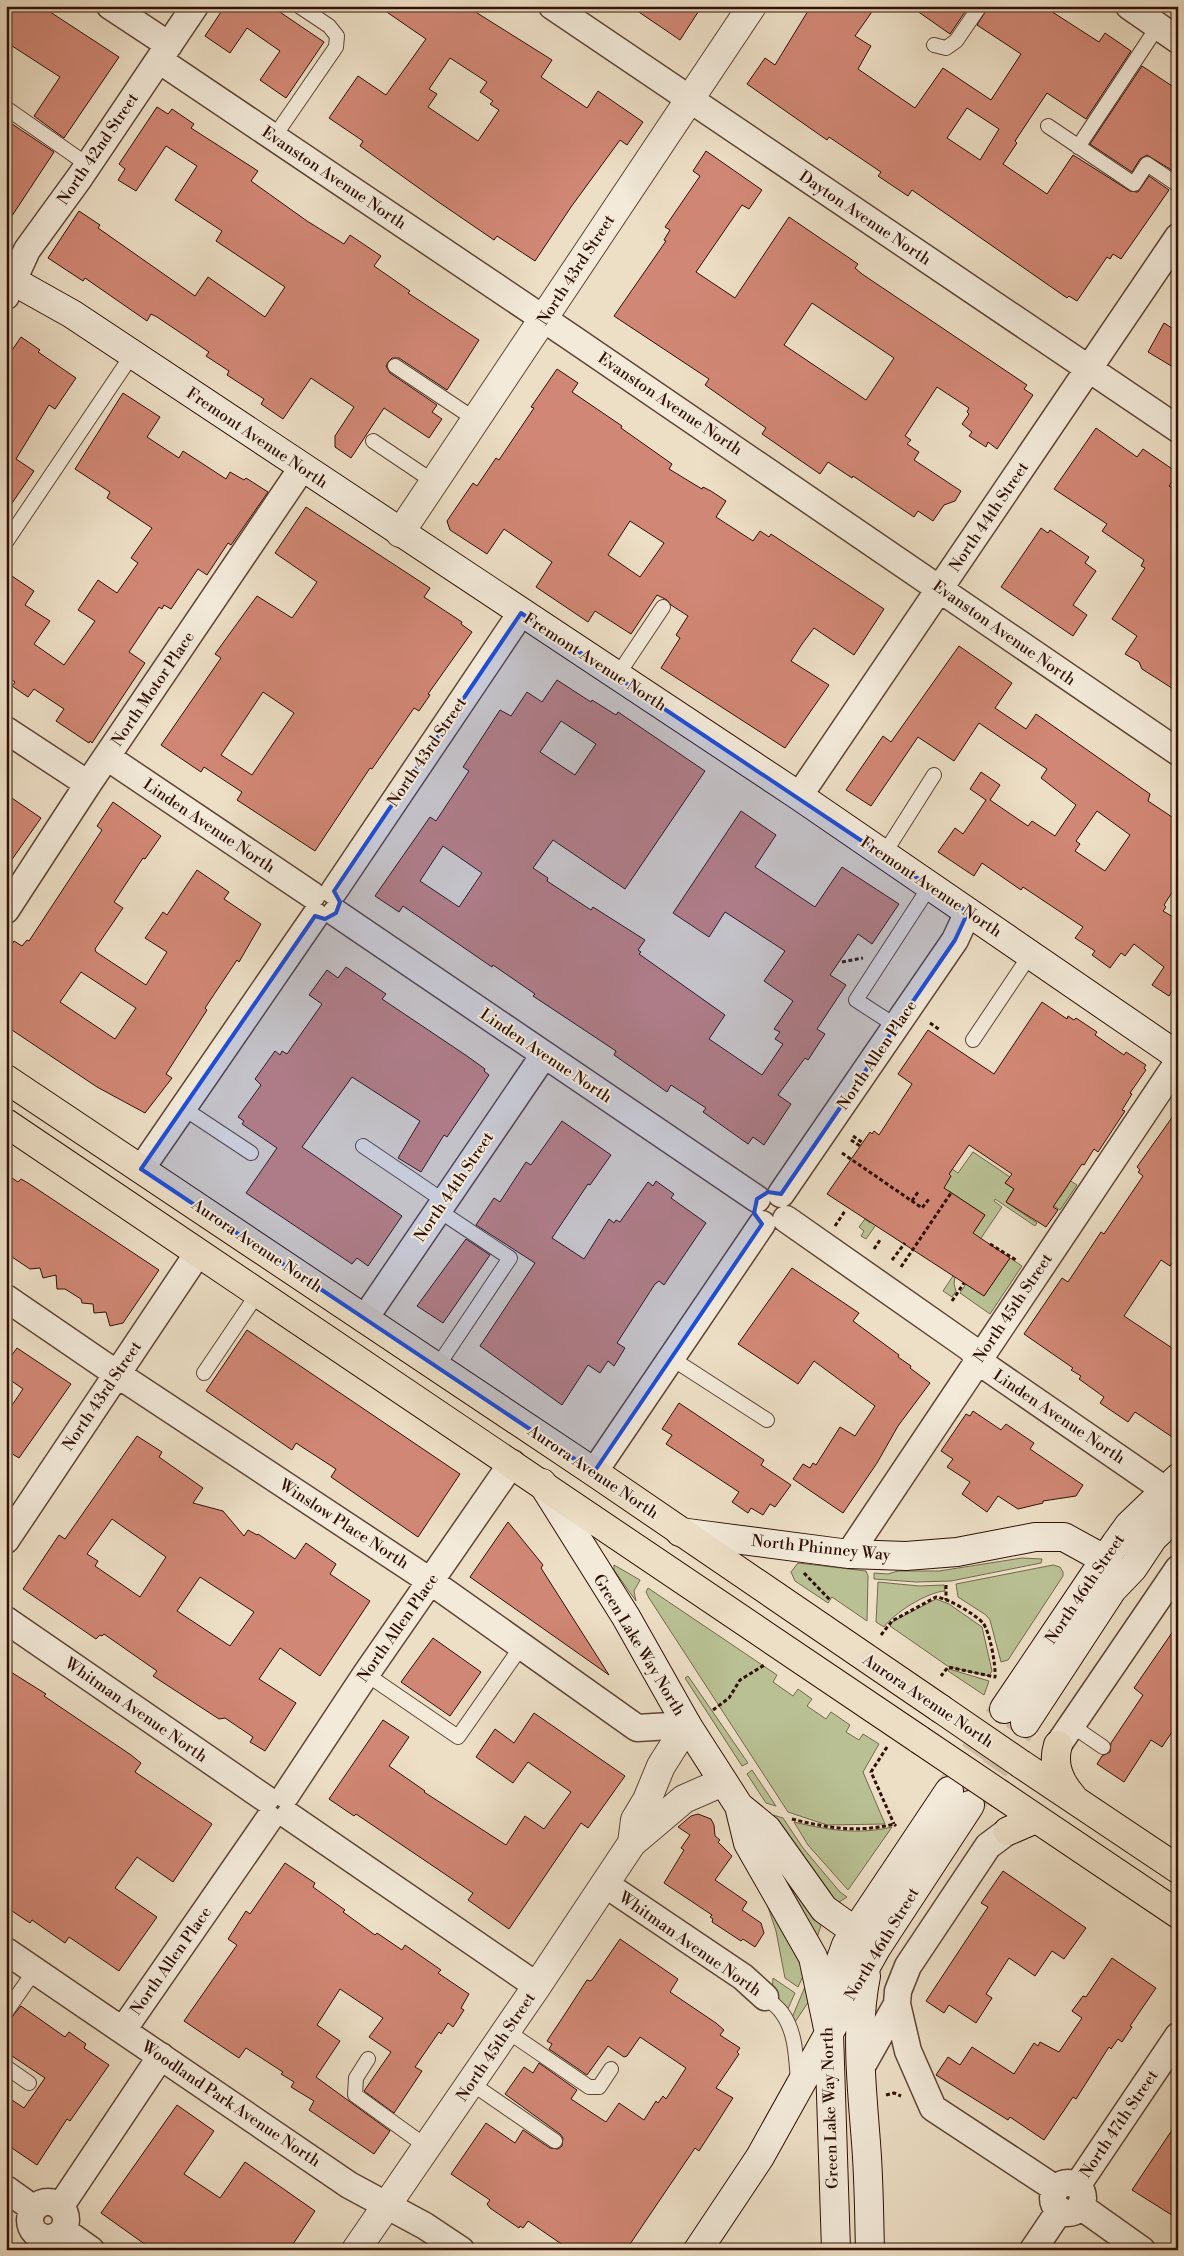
<svg xmlns="http://www.w3.org/2000/svg" width="1184" height="2256" viewBox="0 0 1184 2256" font-family="'Libre Bodoni',serif">
<rect width="100%" height="100%" fill="#eddfc6"/>
<filter id="stains"><feTurbulence type="fractalNoise" baseFrequency=".004" numOctaves="4"/><feColorMatrix values="0 0 0 0 .2 0 0 0 0 .09 0 0 0 0 .02 0 0 0 .5 -.17"/></filter>
<radialGradient id="worn" r=".72"><stop offset=".6" stop-color="#630" stop-opacity="0"/><stop offset="1" stop-color="#630" stop-opacity=".3"/></radialGradient>
<path fill="#b9c194" stroke="#74684c" d="M973,1152L1010,1177L1005,1183L1014,1189L1006,1202L1037,1223L1035,1226L995,1199L994,1201L1002,1207L955,1277L954,1284L956,1291L952,1297L943,1291L969,1252L963,1248L985,1215L949,1191L910,1248L885,1212L866,1239L861,1236L864,1231L859,1227L865,1219L870,1223L886,1199L934,1202L951,1176L931,1162L934,1157L958,1173Z
M1066,1178L1077,1185L1060,1210L1018,1182L1060,1197L1068,1185L1064,1182Z
M1010,1258L1022,1266L990,1314L960,1293L966,1284L984,1296Z
M1022,1558L1042,1559L1041,1563L951,1581L916,1582L874,1579V1573L888,1574L898,1571H939Z
M798,1563L866,1571L868,1576L867,1621L832,1597L828,1603L795,1581L791,1572Z
M614,1565L640,1580L634,1591L636,1601L614,1570Z
M1053,1565L1060,1567L1063,1572V1576L1008,1660L1001,1662L990,1620L986,1615L958,1597L956,1584Z
M878,1582L919,1586L944,1585L945,1591C927,1592 894,1613 884,1627L876,1622Z
M648,1588L777,1675L773,1682L793,1696L798,1689L812,1699L807,1706L826,1719L831,1712L850,1725L846,1732L859,1740L863,1734L879,1744L863,1772L885,1824L827,1825L788,1812L649,1598L646,1592Z
M936,1599L949,1604L982,1627L992,1671L989,1676L949,1667L890,1626L892,1622Z
M949,1669L989,1681L984,1695L948,1671Z
M688,1676L748,1763L742,1766L685,1678Z
M752,1770L776,1806L766,1803L747,1774Z
M773,1815L783,1818L803,1848L840,1892L847,1897L839,1902L830,1898Z
M794,1822C827,1830 858,1835 892,1827L848,1890L808,1845Z
M788,1886H791L822,1922L816,1941Z
M767,1904L809,1963L798,1987L785,1978L776,1931Z
M812,1970L811,1998L795,2022L791,2020Z
M773,1978L795,1993L787,2011L772,1993Z"/>
<path fill="#d18775" stroke="#301005" fill-rule="evenodd" d="M6,6H41L119,57L64,138L34,116L60,77L6,42Z
M225,6H271L324,42L286,98L260,80L280,51L247,28L230,53L205,36Z
M378,6H466L552,60L541,77L587,108L598,91L643,122L627,145L620,140L571,207L535,261L497,236L494,240L437,201L360,146L363,141L329,118L358,76L386,95L426,39ZM450,58L487,82L480,92L493,101L490,104L499,110L478,141L428,107L437,94L429,89Z
M630,6H702L680,40Z
M811,6H876L855,36L871,46L858,69L915,108L943,68L991,100L1021,54L977,25L989,6H1043L1099,42L1105,33L1131,51L1086,119L1047,93L1015,141L1017,143L1003,164L1047,194L1073,155L1130,191L1138,192L1149,176L1169,190L1121,259L1113,254L1110,259L1107,257L1077,301L1069,296L1067,298L912,190L908,196L878,176L881,172L829,137L827,140L747,84L765,58L775,65ZM967,108L999,129L980,160L947,138Z
M910,6H969L950,34Z
M1142,66L1178,90V174L1147,155L1140,159L1132,172L1090,144Z
M157,107L168,114L172,109L194,124L191,128L258,171L251,181L307,221L344,244L350,235L381,256L374,266L410,291L408,293L479,340L447,390L399,358H392L388,362L386,366L390,373L437,405L432,412L442,419L429,438L384,408L351,458L335,447V436L354,407L311,378L283,419L261,404L264,399L227,375L229,371L206,356L209,352L157,317L151,314L147,321L85,278L83,281L48,258L79,211L100,225L98,228L195,296L208,277L265,317L285,287L216,241L222,231L175,200L197,166L166,146L136,191L118,180L125,169L119,164Z
M6,120L54,152L6,225Z
M706,151L762,190L749,209L742,205L696,272L735,298L789,217L858,264L855,268L862,274L1027,385L1024,389L1033,395L997,449L988,442L986,447L969,436L972,432L962,424L969,414L967,412L969,408L937,387L905,436L911,440L907,444L919,452L914,460L961,491L955,501L944,505L933,521L918,511L914,517L853,476L852,478L828,462L820,474L762,434L766,428L705,385L709,379L614,316L666,241L664,240L670,230L665,227L700,176L693,171ZM812,303L894,358L866,400L784,345Z
M1164,323L1178,332V370L1148,352Z
M21,337L40,350L38,352L76,378L55,409L49,405L16,459L34,471L6,512V359Z
M557,369L578,383L572,392L622,426L621,428L672,464L669,469L702,489L703,487L711,491L726,501L716,517L753,541L760,531L769,537L771,534L884,609L854,655L814,628L802,644L791,661L829,685L785,748L661,668L680,638L676,635L688,616L671,605L667,600L657,595L631,634L595,611L588,622L536,587L552,562L504,529L487,554L450,530L447,521L473,483L477,486L496,458L499,460L534,408L531,407ZM630,521L664,543L640,577L608,555Z
M123,393L160,417L147,437L179,458L183,451L226,479L230,472L244,480L246,478L268,492L231,545L228,543L207,575L198,569L171,609L164,605L162,609L159,607L129,652L145,663L92,743L90,741L89,743L56,721L64,709L34,689L28,697L12,686L15,682L6,676V572L34,591L25,605L50,621L34,644L64,665L95,621L78,610L98,580L117,593L138,563L131,558L152,528L107,498L110,492L75,469Z
M1096,428L1137,457L1143,449L1178,473L1169,486L1178,492V692L1142,669L1139,662L1125,654L1137,636L1112,619L1145,568L1141,566L1144,560L1102,531L1107,524L1054,489Z
M306,507L430,588L424,597L462,622L461,624L472,632L428,694L430,695L419,711L414,708L372,769L370,768L315,851L237,800L242,792L204,767L201,772L161,745L221,658L215,654L257,596L292,618L317,582L275,553ZM263,692L294,713L252,775L221,755Z
M1041,528L1048,533L1050,530L1089,557L1085,563L1096,571L1073,605L1087,615L1073,636L1001,587Z
M959,646L1012,683L995,708L1026,729L1036,714L1150,794L1148,801L1178,821V883L1164,905L1166,907L1163,911L1178,920V982L1169,996L1152,985L1164,967L1134,944L1125,956L1121,953L1110,968L1092,955L1095,951L1075,938L1083,927L1023,887L1021,890L982,863L974,876L938,852L955,828L963,834L986,800L970,789L981,772L1000,785L990,800L1028,826L1032,821L1055,836L1076,805L1041,778L1047,769L979,723L954,761L918,737L871,806L846,790L883,736L891,742ZM1097,811L1130,835L1105,871L1075,851L1080,844L1076,841Z
M557,680L591,702L592,700L616,715L618,712L705,771L625,889L553,840L533,868L548,878L547,881L591,910L593,907L645,940L638,950L641,952L639,954L725,1015L709,1039L762,1075L783,1044L775,1039L780,1032L774,1029L793,1001L764,981L785,951L725,912L709,937L673,913L741,811L776,835L755,867L815,907L842,867L899,904L872,944L858,934L830,975L846,985L817,1029L825,1034L808,1060L805,1058L778,1095L791,1104L764,1145L753,1137L748,1144L703,1112L706,1108L671,1085L667,1092L614,1055L616,1051L533,996L535,994L493,965L492,967L403,906L399,912L375,896L430,817L436,821L469,771L463,767L500,710L511,716L527,692L542,702ZM561,721L596,744L575,775L540,752ZM443,846L482,873L459,907L420,881Z
M6,794L41,818L6,868Z
M113,802L161,836L145,859L143,858L114,902L123,908L95,949L96,952L146,985L167,952L145,938L163,912L167,915L197,870L229,892L224,899L261,924L239,962L237,960L205,1008L207,1010L166,1074L172,1078L145,1113L97,1087L6,1026V953L14,941L22,946L27,940L29,941L102,830L97,826ZM81,972L136,1008L115,1039L60,1002Z
M346,967L386,994L382,999L467,1056L485,1069L484,1071L489,1075L447,1137L444,1135L421,1172L398,1158L420,1121L352,1077L302,1147L402,1216L368,1266L357,1258L352,1264L246,1193L277,1148L242,1124L244,1121L238,1117L261,1085L255,1079L275,1051L280,1055L282,1051L287,1054L322,1004L309,995L327,970L338,978Z
M1042,1002L1067,1019L1068,1016L1074,1020L1076,1018L1097,1032L1095,1035L1124,1055L1126,1052L1146,1065L1144,1068L1146,1070L1130,1093L1132,1094L1122,1110L1125,1111L1098,1152L1094,1149L1084,1165L1082,1164L1053,1207L1058,1210L1046,1227L1006,1202L1014,1189L1005,1183L1012,1174L969,1145L949,1174L951,1176L944,1188L985,1215L973,1233L1010,1258L984,1296L827,1194L870,1132L872,1134L874,1131L879,1135L912,1084L898,1074L928,1030L994,1074Z
M1178,1109V1255L1170,1266L1161,1260L1124,1316L1178,1352V1441L1135,1412L1128,1422L1100,1403L1104,1397L1079,1379L1081,1376L1071,1370L1073,1368L1024,1334L1062,1278L1068,1282L1101,1232L1104,1234L1143,1176L1138,1172L1140,1170L1137,1167Z
M562,1121L611,1155L590,1185L588,1184L552,1238L584,1259L609,1219L614,1223L616,1220L620,1222L648,1182L653,1186L656,1181L674,1194L671,1198L706,1223L664,1285L659,1281L655,1284L617,1343L625,1348L614,1366L608,1361L600,1373L588,1365L562,1405L480,1346L535,1263L476,1225L494,1198L500,1202L526,1162L531,1165Z
M6,1174L18,1182L21,1179L28,1183L159,1270L123,1323L110,1326L106,1312L94,1313L93,1304L82,1303L81,1299L65,1289H57L56,1275L43,1278L40,1268L30,1269L6,1253Z
M466,1239L490,1255L443,1323L417,1306Z
M792,1268L859,1313L853,1321L899,1355L898,1357L911,1366L910,1368L930,1383L898,1426L877,1463L843,1513L793,1479L803,1464L810,1468L813,1463L816,1465L840,1427L855,1436L875,1406L814,1361L798,1384L738,1344Z
M247,1330L460,1474L418,1537L331,1477L336,1469L296,1443L292,1450L206,1391Z
M17,1348L71,1384L19,1458L6,1450V1414L23,1389L6,1377V1363Z
M679,1403L764,1460L761,1465L791,1485L775,1507L770,1504L763,1515L751,1508L748,1513L732,1502L739,1492L666,1444L672,1435L662,1429Z
M973,1411L1001,1430L1006,1424L1034,1443L1030,1449L1083,1485L1076,1496L1043,1501V1503L1018,1509L998,1496L987,1512L962,1494L970,1482L947,1467L953,1459L941,1451L966,1414L970,1416Z
M137,1436L162,1452L159,1457L203,1488L193,1503L223,1511L244,1536L248,1530L257,1535L258,1534L295,1559L306,1543L336,1564L330,1574L370,1601L320,1676L280,1648L259,1679L296,1703L265,1751L250,1742L253,1737L225,1718L219,1719L153,1676L157,1671L104,1634L102,1636L100,1635L96,1639L23,1589L59,1535L65,1539ZM112,1519L166,1557L140,1597L95,1566L98,1561L87,1554ZM200,1577L254,1612L230,1646L177,1611Z
M508,1522L543,1565L541,1568L609,1675L470,1577Z
M1178,1624V1723L1162,1747L1151,1740L1124,1782L1097,1764L1102,1756L1110,1752L1111,1743L1143,1695L1134,1688Z
M433,1638L481,1672L450,1716L401,1682Z
M6,1669L46,1694L44,1696L131,1755L141,1763L135,1772L212,1824L173,1882L137,1857L115,1888L157,1917L119,1971L69,1937L65,1943L32,1920L30,1923L6,1907Z
M534,1713L625,1776L588,1828L581,1823L509,1929L468,1900L473,1893L356,1814L354,1816L329,1799L383,1720L409,1737L389,1766L425,1791L424,1792L506,1845L525,1816L544,1829L571,1792L528,1762L513,1783L476,1757L495,1729L514,1743Z
M698,1814L711,1819L714,1825L715,1836L720,1840L718,1842L732,1856L715,1880L747,1902L742,1910L761,1923L764,1933L755,1947L743,1939L741,1941L712,1922L713,1919L710,1917L712,1915L664,1883L684,1850L681,1848L690,1835L678,1827L691,1816Z
M285,1863L315,1883L313,1887L345,1910L343,1912L375,1935L377,1933L402,1950L405,1945L441,1970L438,1973L469,1994L461,2008L464,2010L453,2027L448,2023L441,2034L439,2032L415,2067L422,2071L394,2113L364,2091L391,2052L369,2037L383,2018L340,1989L317,2025L340,2041L316,2077L390,2131L374,2154L309,2110L314,2101L291,2087L294,2082L281,2074L283,2072L246,2048L239,2058L184,2021L237,1945L228,1939L246,1911L250,1914Z
M1003,1871L1086,1928L1064,1959L1052,1951L1035,1976L1009,1958L986,1994L992,1998L976,2023L949,2005L944,2013L926,2001L988,1907L981,1903Z
M620,1939L678,1979L670,1992L716,2023L724,2030L720,2035L740,2048L737,2052L739,2054L716,2088L733,2098L699,2151L695,2148L626,2250H570L528,2221L523,2228L520,2226L519,2228L490,2208L487,2204L490,2200L451,2174L486,2123L515,2143L523,2130L550,2148L558,2149L562,2146L563,2138L560,2134L505,2094L524,2067L533,2073L539,2063L577,2090L571,2099L606,2122L619,2103L644,2120L656,2101L658,2103L663,2096L666,2099L686,2068L640,2037L627,2056L624,2057L608,2046L587,2075L549,2049L552,2044L547,2041L565,2014L587,1980L590,1981L592,1980Z
M1112,1958L1156,1988L1130,2026L1132,2027L1122,2042L1118,2039L1111,2049L1109,2047L1076,2099L1073,2097L1044,2140L1010,2117L1008,2120L936,2075L948,2057L960,2065L972,2047L1014,2074L1034,2043L1038,2046L1040,2042L1059,2052L1082,2018L1072,2011L1083,1996L1086,1997Z
M21,2006L65,2037L69,2032L86,2044L84,2048L109,2065L70,2121L67,2119L37,2165L6,2144V2096L24,2108L45,2078L6,2052V2024Z
M177,2105L214,2131L184,2174L220,2198L245,2162L315,2211L289,2250H153L101,2213Z
M1178,2121V2219L1132,2190Z"/>
<g fill="none" stroke-linecap="round" stroke-linejoin="round">
<path stroke="#d1c0a9" stroke-width="28" stroke-dasharray="28 14" stroke-linecap="butt" d="M950,1788L1004,1709
M971,1804L1025,1723"/>
<defs>
<path id="service" d="M934,45L946,48L956,41L980,6
M6,108L88,165
M1048,126L1134,184L1147,164L1178,185
M274,137L336,47L337,36L329,26L299,6
M1078,147L1158,26
M395,366L476,420
M373,441L434,482
M6,542L132,355
M617,676L663,607
M884,854L934,775
M896,1026L856,1000L930,886
M973,1040L1030,955
M183,1108L251,1153
M363,1146L444,1201
M671,1358L767,1420
M437,1367L510,1258L438,1210
M204,1373L258,1293
M366,1674L458,1737L521,1647
M1071,1725L1103,1747
M765,1997C771,2002 778,2007 782,2013C796,2032 796,2058 798,2081
M6,2012L35,1970
M507,2031L589,2087H599L611,2069
M368,2059L356,2078L355,2095L427,2147
M6,2067L29,2083
M471,2083L555,2141"/>
<path id="minor" d="M110,6L169,45
M552,6L1178,429
M1129,6L1178,40
M159,60L569,336L1178,752
M6,296L27,250L80,177L195,6
M6,730L88,784
M107,757L312,895
M799,796L1178,237
M334,891L521,613
M6,910L88,784L302,468
M336,913L757,1199
M141,1169L315,916
M781,1194L955,940L968,912
M786,1219L970,1348L988,1368L1165,1490
M6,1298L117,1374L430,1581L637,1728L687,1725
M365,1318L544,1055
M594,1472L762,1224
M6,1540L198,1253
M849,1554L1178,1062
M6,1620L266,1799
M1058,1745L1178,1569
M286,1795L366,1674L512,1463
M289,1816L537,1986
M605,1884L743,1977L765,1997
M6,1951L349,2185L425,2226L461,2250
M897,2004L908,2051L933,2108L1056,2189
M123,2030L269,1819
M861,2068L897,2004L898,1991L908,1966L988,1846L1008,1831
M1053 2198a15 15 0 1 1 30 0a15 15 0 1 1-30 0Z
M1077,2186L1178,2036
M6,2189L34,2209
M30 2220a18 18 0 1 1 36 0a18 18 0 1 1-36 0Z
M1080,2206L1142,2250
M60,2207L161,2056
M63,2230L91,2250
M1033,2250L1060,2210"/>
<path id="tertiary" d="M400,533L752,6
M632,1843L635,1820L647,1800L661,1766L687,1725
M356,2250L537,1986L632,1843L684,1799L723,1782"/>
<path id="secondary" d="M6,277L72,314L799,796L1178,1056
M542,1483L626,1617L687,1725L739,1806L767,1829L824,1909L877,1947
M680,1532L849,1554L906,1556L957,1552L1035,1537H1064L1104,1559
M1004,1709L1116,1543L1129,1525L1178,1478
M1025,1723L1112,1590L1133,1568L1153,1538L1178,1514
M739,1806L748,1843L813,1957L829,2033L836,2250
M866,1976C855,2030 862,2088 866,2143C869,2179 869,2214 870,2250
M832,2012L837,1970L846,1945L949,1791
M698,2250L760,2157L877,1947L970,1805"/>
<path id="trunk" d="M6,1079L594,1472L941,1709
M6,1123L920,1740
M1058,1745C1052,1764 1059,1781 1072,1796
M1021,1764L1178,1869
M1000,1794L1178,1914
M1008,1831L1036,1819"/>
</defs>
<use href="#service" stroke="#5f4435" stroke-width="16"/>
<use href="#minor" stroke="#5f4435" stroke-width="29"/>
<use href="#tertiary" stroke="#5f4435" stroke-width="30"/>
<use href="#secondary" stroke="#301005" stroke-width="30"/>
<use href="#trunk" stroke="#301005" stroke-width="30"/>
<path stroke="#301005" stroke-width="3" stroke-dasharray="4 2.5" stroke-linecap="butt" d="M842,962L863,958
M930,1023L940,1030
M853,1136L863,1143
M851,1140L860,1146
M842,1153L922,1208L929,1199
M912,1201L918,1192
M835,1226L845,1211
M990,1244L1016,1260
M874,1249L880,1240
M892,1260L905,1243
M901,1267L951,1193
M952,1301L964,1283
M804,1573L830,1600
M946,1585V1600
M881,1635L892,1621L936,1597C947,1598 975,1614 983,1623C990,1632 996,1666 995,1677L948,1667L941,1676
M713,1710L729,1698L740,1680L766,1664
M887,1747L871,1772L894,1824
M792,1819C826,1828 859,1833 894,1824L896,1826
M886,2095L894,2093L901,2096"/>
<use href="#service" stroke="#f3eada" stroke-width="14"/>
<use href="#minor" stroke="#f3eada" stroke-width="26"/>
<use href="#tertiary" stroke="#f3eada" stroke-width="28"/>
<use href="#secondary" stroke="#f3eada" stroke-width="28"/>
<use href="#trunk" stroke="#eddfc6" stroke-width="28"/>
<defs>
<path id="trunk-bridge" d="M941,1709L1021,1764
M920,1740L1000,1794"/>
</defs>
<use href="#trunk-bridge" stroke="#301005" stroke-width="30" stroke-linecap="butt"/>
<use href="#trunk-bridge" stroke="#eddfc6" stroke-width="28"/>
</g>
<path fill="#1d4ed8" fill-opacity="0.2" stroke="#1d4ed8" stroke-width="4" stroke-linejoin="round" d="M521,613L968,912L955,940L781,1194L768,1192L757,1199L754,1213L762,1224L594,1472L141,1169L315,916L325,919L336,913L340,902L334,891Z"/>
<g text-anchor="middle" dominant-baseline="central" stroke-width="4" stroke-linejoin="round" paint-order="stroke">
<g font-size="16" fill="#301005" stroke="#f3eada">
<text transform="translate(98 149) rotate(-56)">North 42nd Street</text>
<text transform="translate(334 178) rotate(34)">Evanston Avenue North</text>
<text transform="translate(865 218) rotate(34)">Dayton Avenue North</text>
<text transform="translate(576 270) rotate(-57)">North 43rd Street</text>
<text transform="translate(670 404) rotate(34)">Evanston Avenue North</text>
<text transform="translate(257 438) rotate(34)">Fremont Avenue North</text>
<text transform="translate(989 517) rotate(-56)">North 44th Street</text>
<text transform="translate(1004 633) rotate(35)">Evanston Avenue North</text>
<text transform="translate(595 662) rotate(33)">Fremont Avenue North</text>
<text transform="translate(153 689) rotate(-56)">North Motor Place</text>
<text transform="translate(427 752) rotate(-56)">North 43rd Street</text>
<text transform="translate(209 826) rotate(34)">Linden Avenue North</text>
<text transform="translate(931 887) rotate(34)">Fremont Avenue North</text>
<text transform="translate(877 1055) rotate(-56)">North Allen Place</text>
<text transform="translate(546 1056) rotate(34)">Linden Avenue North</text>
<text transform="translate(454 1187) rotate(-56)">North 44th Street</text>
<text transform="translate(257 1246) rotate(34)">Aurora Avenue North</text>
<text transform="translate(1013 1308) rotate(-56)">North 45th Street</text>
<text transform="translate(102 1396) rotate(-56)">North 43rd Street</text>
<text transform="translate(1059 1417) rotate(34)">Linden Avenue North</text>
<text transform="translate(593 1472) rotate(34)">Aurora Avenue North</text>
<text transform="translate(344 1524) rotate(33)">Winslow Place North</text>
<text transform="translate(821 1548) rotate(6)">North Phinney Way</text>
<text transform="translate(1085 1589) rotate(-56)">North 46th Street</text>
<text transform="translate(398 1628) rotate(-55)">North Allen Place</text>
<text transform="translate(639 1645) rotate(59)">Green Lake Way North</text>
<text transform="translate(928 1701) rotate(34)">Aurora Avenue North</text>
<text transform="translate(136 1710) rotate(35)">Whitman Avenue North</text>
<text transform="translate(690 1944) rotate(35)">Whitman Avenue North</text>
<text transform="translate(882 1944) rotate(-59)">North 46th Street</text>
<text transform="translate(171 1961) rotate(-55)">North Allen Place</text>
<text transform="translate(496 2047) rotate(-56)">North 45th Street</text>
<text transform="translate(231 2104) rotate(34)">Woodland Park Avenue North</text>
<text transform="translate(830 2108) rotate(-92)">Green Lake Way North</text>
<text transform="translate(1119 2124) rotate(-56)">North 47th Street</text>
</g>
</g>
<rect width="1184" height="2256" fill="none" stroke="#eddfc6" stroke-width="25"/>
<rect x="8" y="8" width="1169" height="2241" fill="none" stroke="#301005" stroke-width="2.5"/>
<rect x="12" y="12" width="1159" height="2231" fill="none" stroke="#301005"/>
<rect width="100%" height="100%" filter="url(#stains)"/>
<rect width="100%" height="100%" fill="url(#worn)"/>
</svg>
